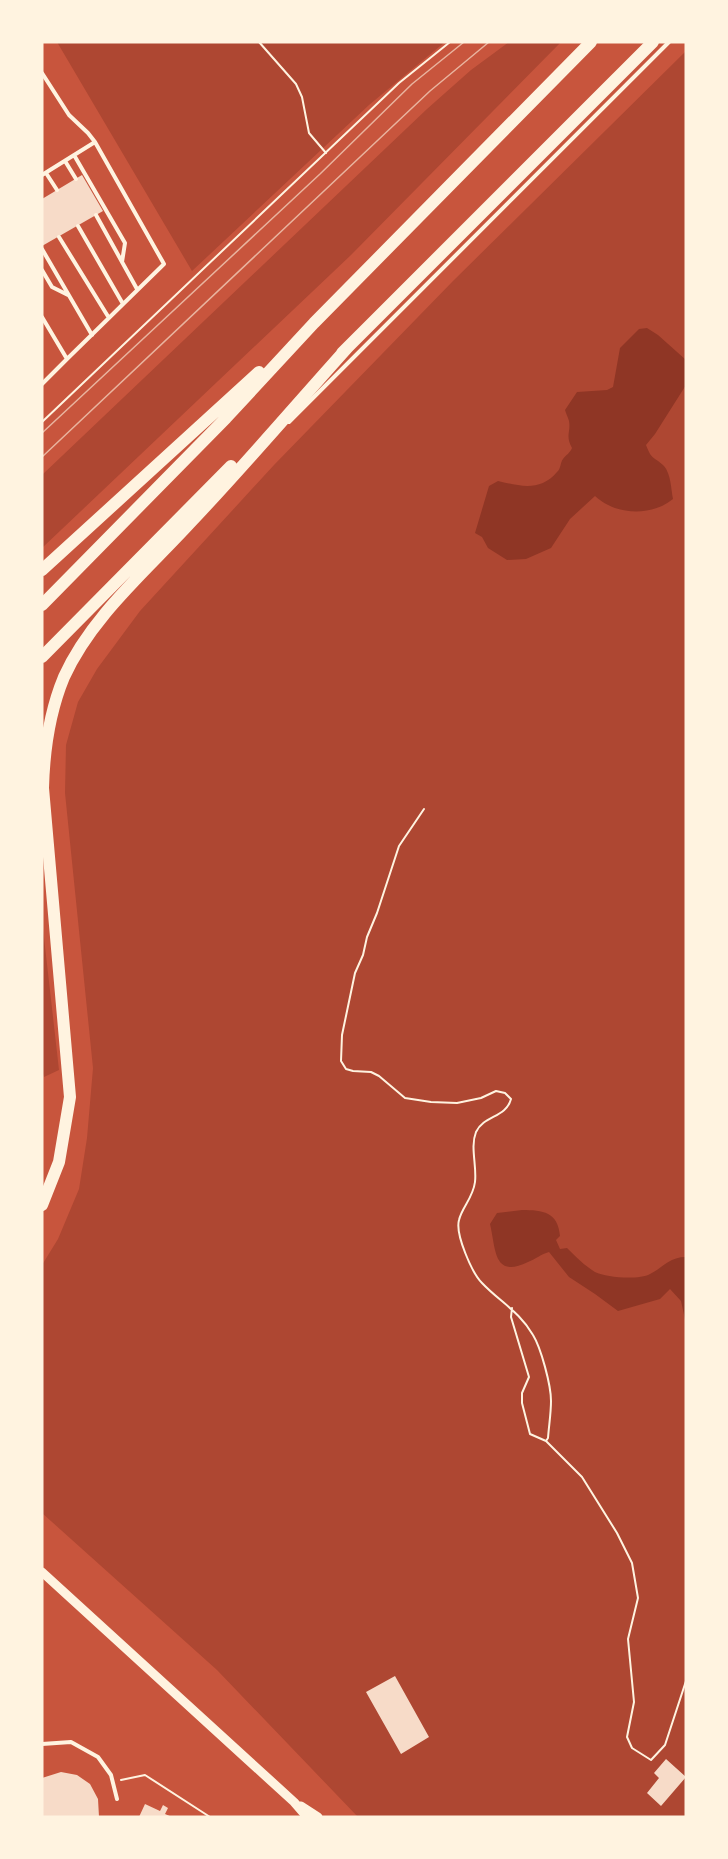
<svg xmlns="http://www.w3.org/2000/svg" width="728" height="1859" viewBox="0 0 728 1859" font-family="Figtree,sans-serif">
<rect width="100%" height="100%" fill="#c8553d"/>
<path fill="#ae4732" d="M57,42H445L369,105L192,271Z
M509,42H561L351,255L42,548V475L427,109L471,70Z
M686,51V1817H358L217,1670L42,1513V1265L58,1239L79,1189L87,1138L93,1068L65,793L66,745L78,702L97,669L140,611L274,465L453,281Z
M42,920L59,1070L44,1077L42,1070Z"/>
<path fill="#8f3625" d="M647,328L658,335L686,360V385L655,434L646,445C652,461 654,456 664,466C671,474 671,489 673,499C651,517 615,515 595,496L570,519L551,548L526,559L507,560L488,548L482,537L475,533L489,486L498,481C520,486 540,492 557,472C561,469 560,463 563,459C566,455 570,453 572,448C565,435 571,432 569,421C568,417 566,414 565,410L577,392L607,390L613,387L620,348L639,329Z
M522,1210C543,1210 558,1212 560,1236L556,1240L560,1249L567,1248C575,1256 585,1266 595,1272C607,1278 639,1280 650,1274C664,1267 669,1257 686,1257V1324L681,1301L670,1289L660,1299L618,1311L595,1294L569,1277L549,1252C541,1254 536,1259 528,1262C493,1279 496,1249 490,1224L497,1213Z"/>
<path fill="#f7dbc8" d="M82,175L103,211L42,246V199Z
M395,1676L429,1737L401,1754L366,1692Z
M666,1759L686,1777L661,1806L647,1793L659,1778L654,1773Z
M61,1772L77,1775L90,1784L98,1799L99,1817H42V1778Z
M145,1804L160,1811L163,1805L168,1808L165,1814L172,1817H139Z"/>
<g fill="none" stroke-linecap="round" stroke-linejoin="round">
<path stroke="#fff3e0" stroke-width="2" d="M259,42L296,84L302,97L309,133L326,153
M42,422L399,83L450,42
M424,809L399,846L377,913L367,937L363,955L355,973L342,1035L341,1061L346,1069L353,1071L371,1072L379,1076L405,1098L431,1102L457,1103L481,1098L496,1091L505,1093L511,1099C506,1118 484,1115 476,1132C470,1147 477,1166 475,1182C473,1198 462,1207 459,1220C455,1234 472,1273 482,1283C500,1302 519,1311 533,1335C541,1348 551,1385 551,1401C551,1413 549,1425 548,1438L546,1441L530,1434L522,1403V1393L529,1377L511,1317L512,1308
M546,1441L582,1477L617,1533L632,1563L638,1598L628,1639L634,1702L627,1737L632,1748L651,1760L665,1745L686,1681
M121,1780L145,1775L210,1817"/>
<path stroke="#fff3e0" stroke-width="4" d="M42,73L69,115L88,133L95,142L164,264L67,359
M74,155L125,243L122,262
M65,161L76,179
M46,173L57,190
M42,175L95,142
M96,215L137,289
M78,226L123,304
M59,237L109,318
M42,249L92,335
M42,270L52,287L68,295
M42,317L67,359L42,384
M289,422L669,42
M42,1744L71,1742L98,1757L111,1775L117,1799"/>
<path stroke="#fff3e0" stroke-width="9" d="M42,1572L294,1802L307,1817
M301,1806L318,1817"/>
<path stroke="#fff3e0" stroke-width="12" d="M342,353L653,42
M42,570L259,372
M42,605L226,418L314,323L591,42
M42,657L231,466
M42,1205L59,1162L70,1097L43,788C44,750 49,713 64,677C91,617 146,571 190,523C244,466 295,406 348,347"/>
<path stroke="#e9b49f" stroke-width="1.5" d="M42,433L320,174L412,84L464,42
M42,457L430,91L489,42"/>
</g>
<rect width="728" height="1859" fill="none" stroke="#fff3e0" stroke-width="87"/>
</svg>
